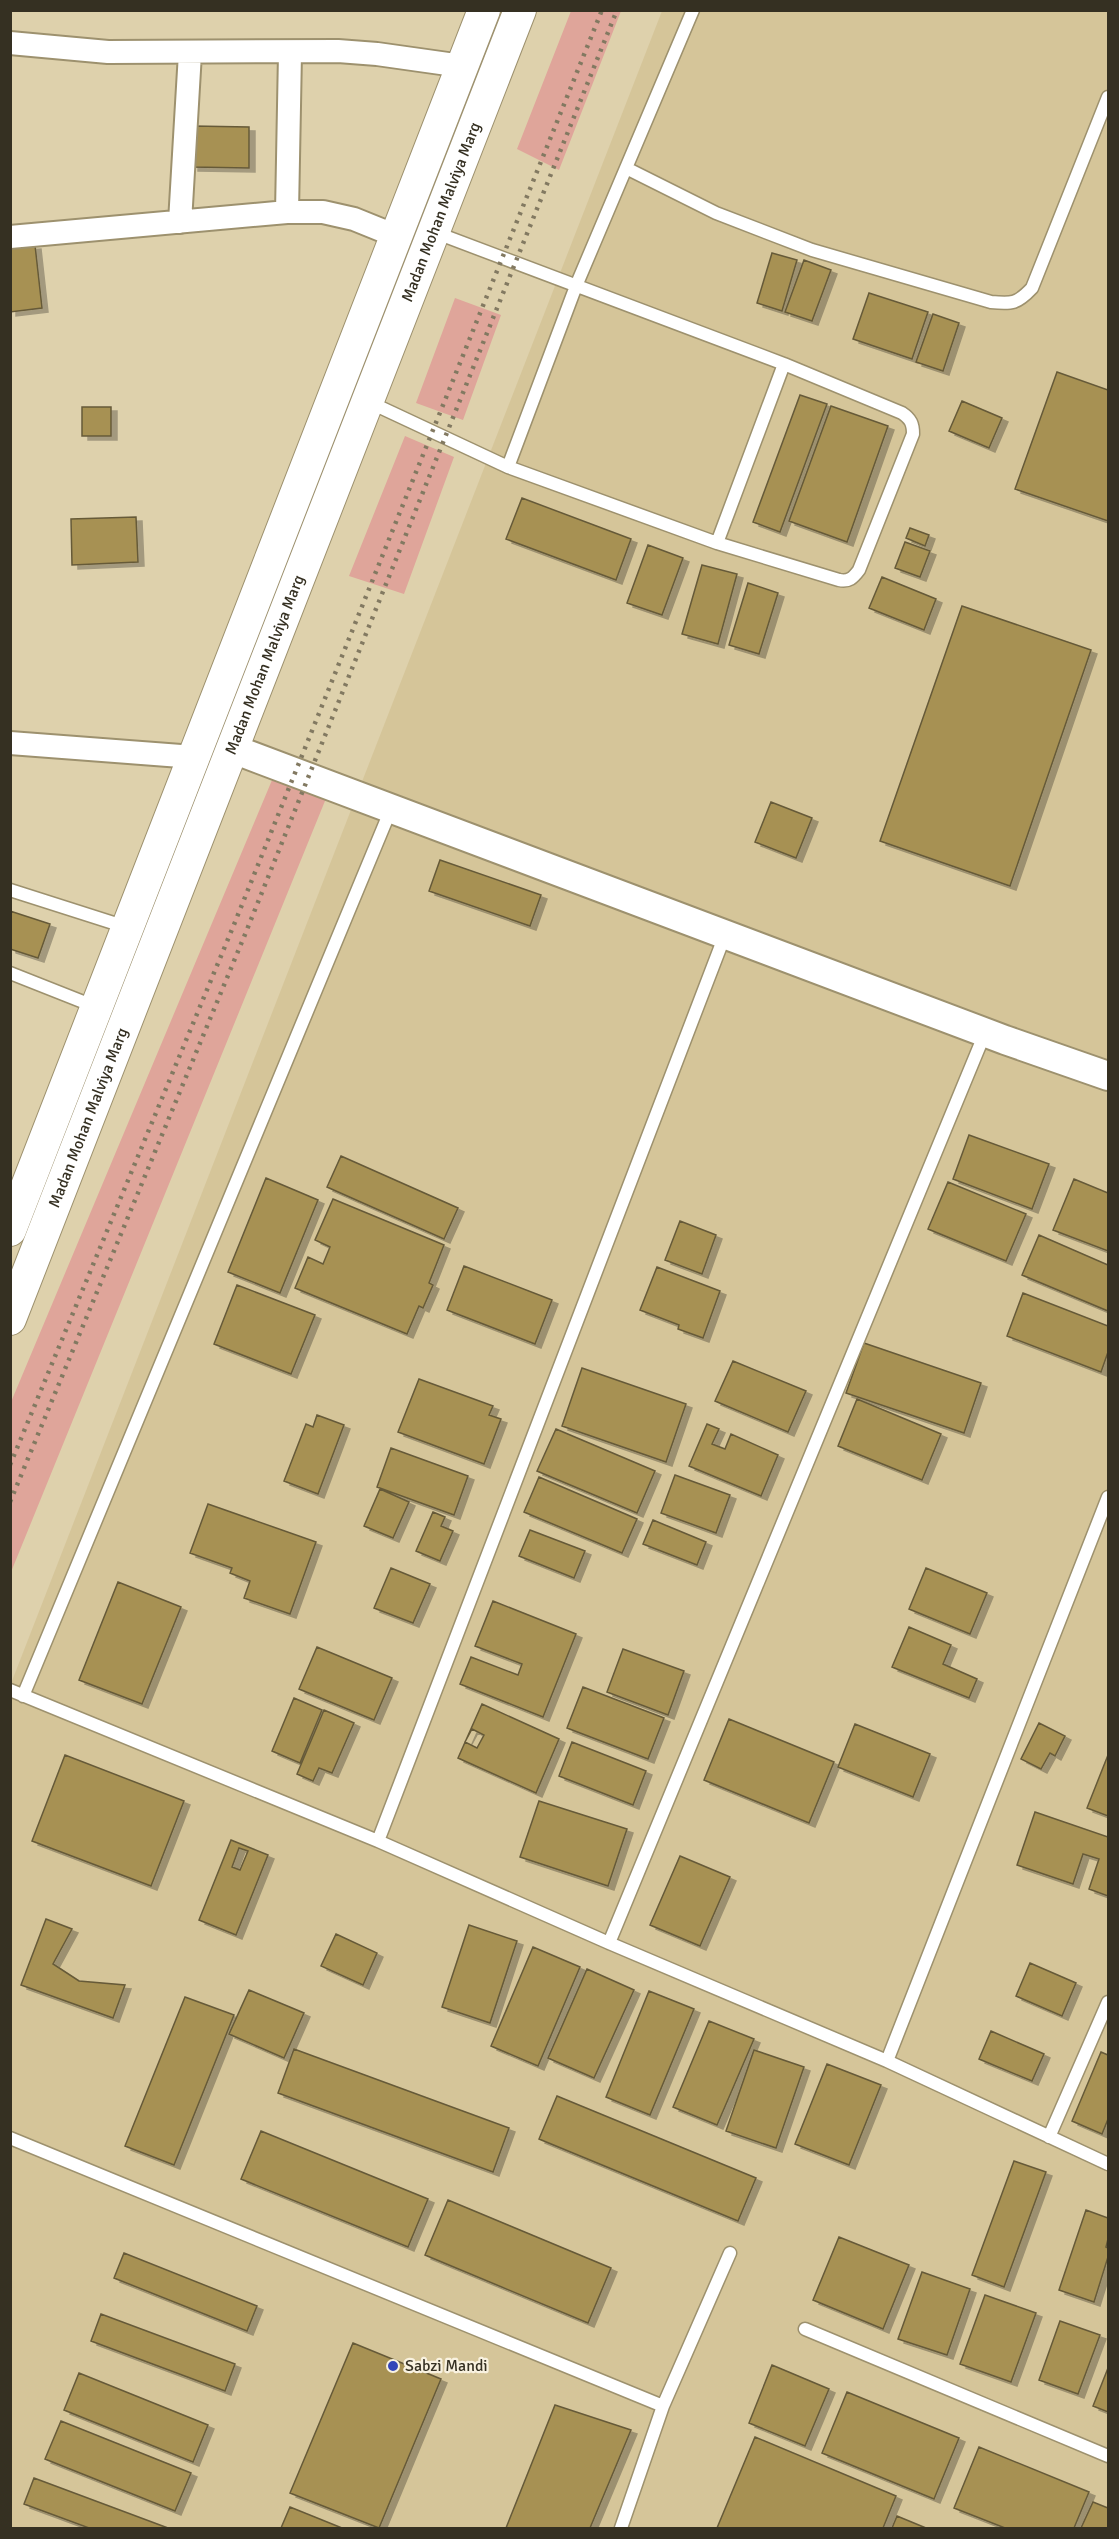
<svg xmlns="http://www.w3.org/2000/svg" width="1119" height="2539" viewBox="0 0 1119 2539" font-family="Signika,sans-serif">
<defs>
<filter id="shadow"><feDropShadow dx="6" dy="4" stdDeviation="0" flood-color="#0004"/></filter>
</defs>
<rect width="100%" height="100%" fill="#ded1ac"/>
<path fill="#d5c599" d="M662,11H1108V2528H11L10,1686Z"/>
<path fill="#dfa59a" d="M571,11H621L559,170L517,149Z
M455,298L501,315L463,420L416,403Z
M405,436L454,457L404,594L349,576Z
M275,773L327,796L11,1572V1402Z"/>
<path fill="#a79152" stroke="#665a39" stroke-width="1.5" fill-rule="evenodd" filter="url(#shadow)" d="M193,126L249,127V168L192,167Z
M35,245L42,308L10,312V247Z
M772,253L797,260L782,311L757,303Z
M804,260L831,270L812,321L785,312Z
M869,293L928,312L912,359L853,339Z
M933,314L959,323L943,371L916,362Z
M1057,372L1108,390V521L1015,489Z
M800,395L827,404L780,532L753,522Z
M962,401L1002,418L989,448L949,431Z
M831,406L888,426L847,542L789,521Z
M82,407H111V436H82Z
M522,498L631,539L616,580L506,539Z
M136,517L138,562L72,565L71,519Z
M910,528L929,535L925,546L906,538Z
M905,542L930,551L920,577L895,568Z
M648,545L683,558L662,615L627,603Z
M702,565L737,574L718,644L682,634Z
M882,577L936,599L924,630L869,608Z
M748,583L778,593L759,654L729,645Z
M962,606L1091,650L1010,886L880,841Z
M771,802L812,818L796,858L755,842Z
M440,860L541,895L530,926L429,891Z
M10,911L50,924L38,958L10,949Z
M969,1135L1049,1164L1032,1209L953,1179Z
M341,1156L458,1208L444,1239L327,1187Z
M266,1178L318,1200L280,1293L228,1272Z
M1074,1179L1108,1193V1251L1053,1230Z
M948,1182L1026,1214L1006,1261L928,1229Z
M333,1199L444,1245L429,1283L433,1285L423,1308L419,1306L407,1334L295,1288L308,1257L323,1264L330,1247L315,1240Z
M680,1221L716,1235L702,1274L665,1260Z
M1039,1235L1108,1265V1311L1022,1275Z
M464,1266L552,1300L535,1344L447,1310Z
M657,1267L720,1291L703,1338L678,1329L679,1325L640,1310Z
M237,1285L315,1315L291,1374L214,1344Z
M1023,1293L1108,1326V1352L1101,1372L1007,1336Z
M864,1343L981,1383L964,1433L846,1393Z
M733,1361L806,1391L788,1432L715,1401Z
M582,1368L686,1404L666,1462L562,1426Z
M419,1379L493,1406L489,1415L501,1419L484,1464L398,1432Z
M857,1399L941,1434L922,1480L838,1446Z
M317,1415L344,1425L318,1494L284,1481L306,1424L313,1427Z
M707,1424L719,1429L712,1444L725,1449L731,1434L778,1455L761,1496L689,1466Z
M556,1429L655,1471L637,1513L537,1471Z
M391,1448L468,1476L454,1515L377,1487Z
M675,1475L730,1495L716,1533L661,1513Z
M539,1477L637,1519L622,1553L524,1512Z
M380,1489L409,1502L393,1538L364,1526Z
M208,1504L316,1542L290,1614L244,1598L250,1581L230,1573L232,1568L190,1553Z
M433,1512L445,1517L441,1526L453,1531L440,1561L416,1551Z
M653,1520L706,1542L697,1565L643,1544Z
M530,1530L585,1551L574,1578L519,1556Z
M391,1568L430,1584L413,1623L374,1608Z
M926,1568L987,1593L970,1634L909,1609Z
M118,1582L181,1607L142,1704L79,1680Z
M493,1601L576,1634L543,1717L460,1684L471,1657L518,1675L522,1664L475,1646Z
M909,1627L951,1645L943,1664L977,1679L969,1698L892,1667Z
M317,1647L392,1678L374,1720L299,1689Z
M623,1649L684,1671L668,1715L607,1692Z
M583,1687L664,1718L648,1759L567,1728Z
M294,1698L322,1710L300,1763L272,1751Z
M482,1704L559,1739L536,1793L458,1758ZM472,1729L484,1735L477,1748L465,1742Z
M324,1710L354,1723L332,1773L319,1768L313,1781L297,1774Z
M729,1719L834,1762L809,1823L704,1780Z
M1039,1723L1065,1736L1055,1756L1050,1753L1041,1769L1021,1759Z
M855,1724L930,1754L913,1797L838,1767Z
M572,1742L646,1771L633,1805L559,1776Z
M65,1755L184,1801L151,1886L32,1841Z
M1108,1755V1816L1087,1808Z
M539,1801L627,1829L608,1886L520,1857Z
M1035,1812L1108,1837V1896L1089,1889L1099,1859L1083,1854L1073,1884L1017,1865Z
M231,1840L268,1855L236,1935L199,1920ZM239,1848L248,1851L240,1870L232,1867Z
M680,1856L730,1877L700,1946L650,1925Z
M46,1919L72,1929L53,1964L79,1981L125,1985L113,2018L21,1985Z
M469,1925L517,1941L490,2023L442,2007Z
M336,1934L377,1953L363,1985L321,1966Z
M533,1947L580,1967L538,2066L491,2046Z
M1030,1963L1076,1983L1062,2016L1016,1996Z
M587,1969L634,1990L594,2078L548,2058Z
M249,1990L304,2013L284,2058L229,2034Z
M649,1991L694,2009L650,2115L606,2097Z
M185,1997L234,2015L174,2165L125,2146Z
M709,2021L754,2039L717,2125L673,2107Z
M991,2031L1044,2054L1032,2081L979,2059Z
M294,2049L509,2128L493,2172L278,2093Z
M754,2050L804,2067L776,2148L726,2131Z
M1101,2052L1108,2055V2119L1102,2134L1072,2121Z
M827,2064L881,2085L849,2165L795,2144Z
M557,2096L756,2178L738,2221L539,2139Z
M261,2131L428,2199L408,2247L241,2179Z
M1014,2161L1046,2172L1004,2287L972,2275Z
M448,2200L611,2268L588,2323L425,2255Z
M1086,2210L1108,2218V2239L1106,2247L1108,2248V2257L1094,2302L1059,2290Z
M839,2237L909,2265L883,2329L813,2300Z
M124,2253L257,2306L247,2331L114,2278Z
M922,2272L970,2289L947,2355L898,2339Z
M985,2295L1036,2313L1011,2382L960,2364Z
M101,2314L235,2364L225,2391L91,2341Z
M1060,2321L1100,2335L1078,2394L1039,2380Z
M353,2343L441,2379L379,2528L290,2493Z
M772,2365L829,2389L805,2446L749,2423Z
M1108,2368V2412L1093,2406Z
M79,2373L208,2425L193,2462L64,2410Z
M847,2392L959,2438L934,2499L822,2453Z
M555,2405L631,2430L590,2528H506Z
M61,2421L191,2473L175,2511L45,2459Z
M755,2437L896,2496L883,2528H717Z
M979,2447L1089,2492L1074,2528H1005L954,2508Z
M34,2478L168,2528H89L24,2504Z
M1093,2502L1108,2508V2528H1081Z
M290,2507L342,2528H281Z
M897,2516L926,2528H892Z"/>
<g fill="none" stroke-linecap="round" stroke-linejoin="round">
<defs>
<path id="service" d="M626,168L716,213L812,250L991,302C1012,304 1017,304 1032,288L1108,97
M369,402L508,467L717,543L784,364L434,232
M508,467L576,286L693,10
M717,543L839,580C849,582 853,578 859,570L913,434C913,424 911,419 902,413L784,364
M10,890L126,927
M10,973L96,1007
M10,1690L378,1841L609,1943L887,2061L1108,2164
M23,1696L391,809
M378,1841L725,935
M609,1943L985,1033
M887,2061L1108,1497
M1049,2137L1108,2002
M10,2138L663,2406
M805,2329L1108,2456
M621,2528L663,2406L730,2253"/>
<path id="minor" d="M10,43L108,52L338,51L377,54L462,66
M287,212L290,53
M180,222L190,53
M10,237L287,212H323L354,219L396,236
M10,743L194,757"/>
<path id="tertiary" d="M233,749L1005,1040L1108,1076"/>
<g id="secondary">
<path d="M10,1230L484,10"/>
<path id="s1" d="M10,1319L520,10"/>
</g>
</defs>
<use href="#service" stroke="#9d916e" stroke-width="15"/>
<use href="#minor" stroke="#9d916e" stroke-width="26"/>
<use href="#tertiary" stroke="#9d916e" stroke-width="32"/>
<use href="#secondary" stroke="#9d916e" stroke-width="34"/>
<use href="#service" stroke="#fff" stroke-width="12"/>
<use href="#minor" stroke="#fff" stroke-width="22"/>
<use href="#tertiary" stroke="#fff" stroke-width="28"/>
<use href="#secondary" stroke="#fff" stroke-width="32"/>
<path stroke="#827961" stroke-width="4.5" stroke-dasharray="3 6" stroke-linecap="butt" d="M10,1465L233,927L602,10
M10,1502L246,932L617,10"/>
</g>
<circle fill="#3446b9" stroke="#f9f2e0" stroke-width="2" cx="393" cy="2366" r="6"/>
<g text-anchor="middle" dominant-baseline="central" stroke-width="4.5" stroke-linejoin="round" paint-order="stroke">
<g font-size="16" fill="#353022" stroke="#f9f2e0">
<text stroke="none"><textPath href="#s1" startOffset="1188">Madan Mohan Malviya Marg</textPath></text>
<text stroke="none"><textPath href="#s1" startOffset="702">Madan Mohan Malviya Marg</textPath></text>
<text stroke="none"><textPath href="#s1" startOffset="216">Madan Mohan Malviya Marg</textPath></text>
</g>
<g font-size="16" fill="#353022" stroke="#f9f2e0" text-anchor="start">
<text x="405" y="2366">Sabzi Mandi</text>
</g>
</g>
<rect width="1119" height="2539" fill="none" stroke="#353022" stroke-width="24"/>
</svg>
